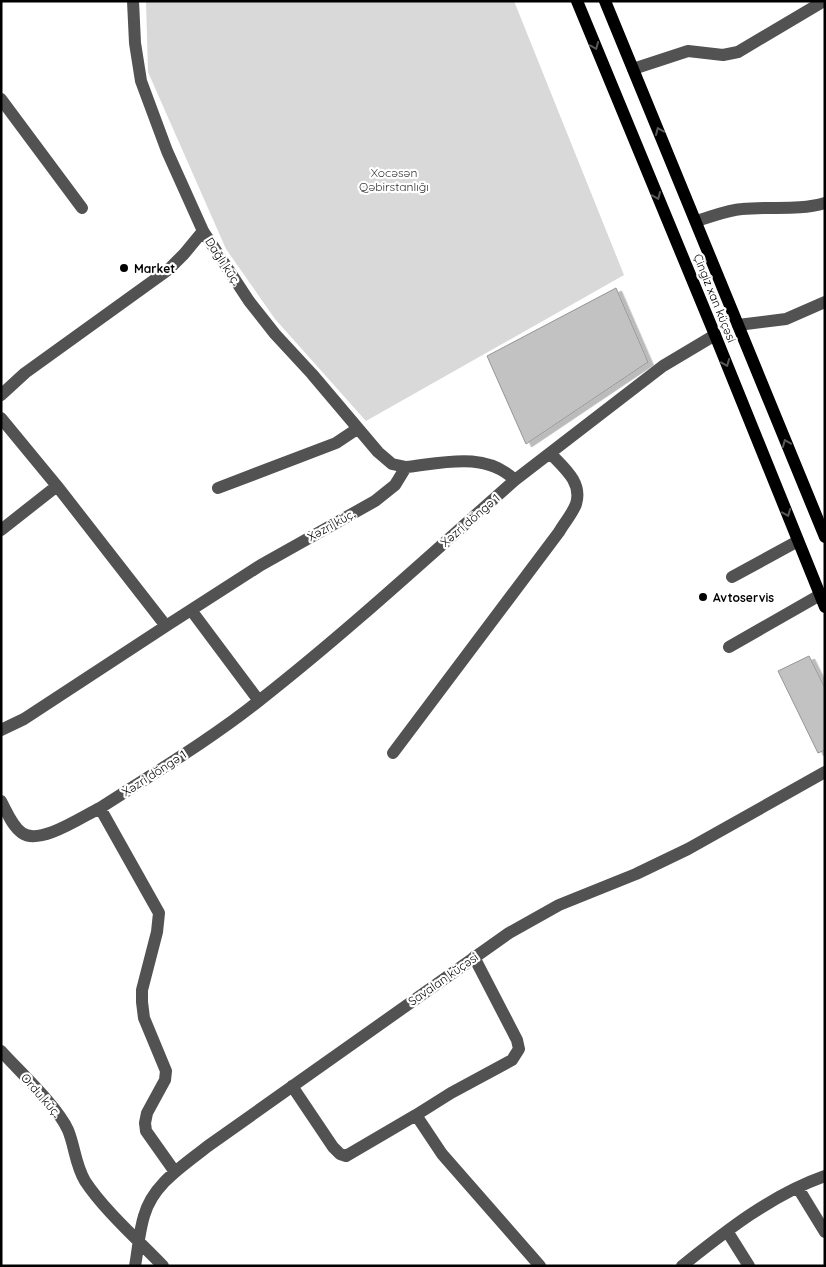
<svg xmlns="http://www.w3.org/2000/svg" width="826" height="1267" viewBox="0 0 826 1267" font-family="Quicksand,sans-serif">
<defs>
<filter id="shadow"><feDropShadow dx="5.5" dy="3" stdDeviation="0" flood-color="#0004"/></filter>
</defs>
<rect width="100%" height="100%" fill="#fff"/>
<path fill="#d9d9d9" d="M146,1H514L624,275L366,421L275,319L226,249L148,72Z"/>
<path fill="#c2c2c2" stroke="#969696" filter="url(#shadow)" d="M616,288L648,362L526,444L487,356Z
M809,656L825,688V750L818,753L778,671Z"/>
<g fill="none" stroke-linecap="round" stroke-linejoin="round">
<path stroke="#525252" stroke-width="12" d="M133,1L135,43L141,81L167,151L203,231L249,301L275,334L312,374L378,452L392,464L406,467
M633,69L688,51L723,55L738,52L824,1
M1,99L82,208
M696,221C711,217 727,210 742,209C770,206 798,211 825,203
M738,325L786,319L825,302
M1,395L25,373L168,270L184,254L203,231
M1,418L57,486L166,626L261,565L375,501L395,485L406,467C443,463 485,451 515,480L663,366L715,335
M218,488L336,443L357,429
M1,530L57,486
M732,577L798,541
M191,610L259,701
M729,647L820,595
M1,730L24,719L166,626
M393,753L559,532C564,523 573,513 576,504C583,482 563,467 550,453
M1,801C7,812 12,826 22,833C40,846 83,816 100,808
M474,957L517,1040L519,1049L512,1060L451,1093L416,1115L442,1154L540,1266
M1,1051C20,1072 57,1106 68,1130C75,1147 75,1164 85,1181C104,1210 138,1240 163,1266
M292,1086L333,1147L340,1154L346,1156L416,1115
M175,1172L146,1131L145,1123L147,1113L165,1080L166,1071L144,1018L142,1002V990L157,932L159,913L100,808C154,773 210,740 260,700C348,631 431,554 515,480
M798,1188L825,1232
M727,1231L749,1266
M135,1266C138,1250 139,1232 144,1216C153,1184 183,1166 208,1146L509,933L559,905L636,874L688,849L825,772
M682,1266C726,1231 771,1195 825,1176"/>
<path stroke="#000" stroke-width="12" d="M577,1L715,335L825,607
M605,1L825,537"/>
</g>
<defs><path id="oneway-chevron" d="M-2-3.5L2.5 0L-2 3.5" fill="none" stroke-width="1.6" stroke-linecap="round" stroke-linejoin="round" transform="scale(1.25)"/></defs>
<g stroke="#595959">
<use href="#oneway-chevron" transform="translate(595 46) rotate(67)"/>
<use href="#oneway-chevron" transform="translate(659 131) rotate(-113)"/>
<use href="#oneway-chevron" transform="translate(657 196) rotate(67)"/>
<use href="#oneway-chevron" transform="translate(726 363) rotate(68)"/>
<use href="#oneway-chevron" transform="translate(786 443) rotate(-112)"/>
<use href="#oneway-chevron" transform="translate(787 513) rotate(68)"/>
</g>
<g fill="#000" stroke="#fff" stroke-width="2">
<circle cx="124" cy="268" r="5"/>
<circle cx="703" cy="597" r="5"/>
</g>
<g text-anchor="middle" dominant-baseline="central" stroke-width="4.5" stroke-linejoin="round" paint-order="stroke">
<g font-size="12" fill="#303030" stroke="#fff">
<text x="394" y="172">Xocəsən<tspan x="394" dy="14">Qəbirstanlığı</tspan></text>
</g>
<g font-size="12" fill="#000" stroke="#fff">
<text transform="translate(223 261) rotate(57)">Dağlı küç.</text>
<text transform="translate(715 298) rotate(68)">Çingiz xan küçəsi</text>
<text transform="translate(470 520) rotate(-41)">Xəzri döngə 1</text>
<text transform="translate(331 525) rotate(-29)">Xəzri küç.</text>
<text transform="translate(154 773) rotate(-33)">Xəzri döngə 1</text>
<text transform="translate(443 979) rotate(-35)">Savalan küçəsi</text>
<text transform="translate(41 1095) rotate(49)">Ordu küç.</text>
</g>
<g font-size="12" font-weight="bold" fill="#000" stroke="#fff" text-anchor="start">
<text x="134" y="268">Market</text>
<text x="713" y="597">Avtoservis</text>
</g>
</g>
<rect width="826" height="1267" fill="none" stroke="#000000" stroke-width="5"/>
</svg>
